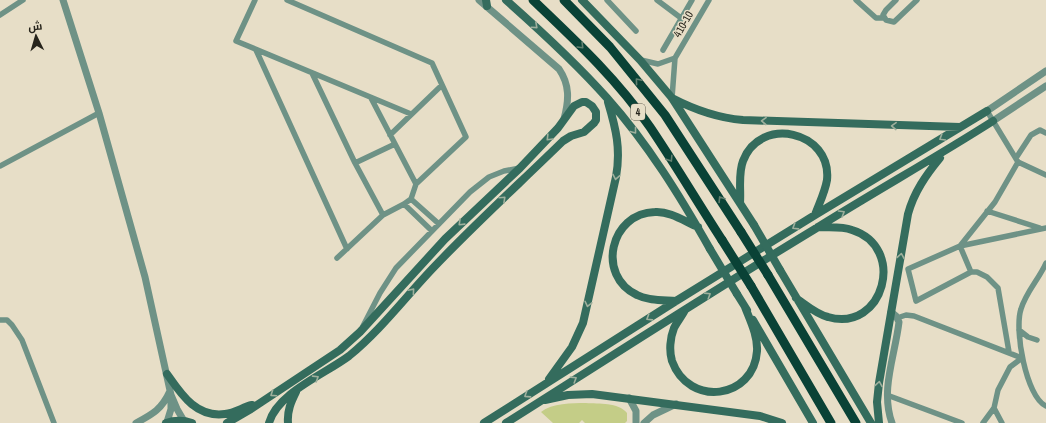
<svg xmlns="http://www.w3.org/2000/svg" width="1046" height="423" viewBox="0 0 1046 423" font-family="'Archivo Narrow',Cairo,sans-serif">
<rect width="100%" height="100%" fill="#e7dec7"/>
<path fill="#c4cd87" d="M586,403C599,404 618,402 627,413V421L625,423H585L582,420L579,423H553L541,412C552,403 572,403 586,403Z"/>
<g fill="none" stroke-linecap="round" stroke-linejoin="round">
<path stroke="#6e9286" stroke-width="5.5" d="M255,0L236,41L411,114
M287,0L432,63L466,137L416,184L411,199L404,204L383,215L337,258
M607,0L636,31
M657,0L681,18
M856,0L876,18H884
M896,0L886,10L883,15L886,20L894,22L917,0
M0,15L23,0
M256,50L347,249
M663,50L692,0
M641,60L658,64L675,58
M312,73L355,163L383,215
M371,98L416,184
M672,98L675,58L709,0
M390,135L442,85
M1016,158L1031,135L1040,130L1046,133
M1018,162L1046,175
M355,163L395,144
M0,166L99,113
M411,199L439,224
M404,204L432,231
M987,211L1040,228
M960,246L971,272L916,301L908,269L960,246L1046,228
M960,246L995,202L1018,162L987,111
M1046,263C1039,279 1026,292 1021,309C1014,329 1026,397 1046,406
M971,272H977L987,277L998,288L1009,352
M897,318L906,315L914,316L1022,358
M0,320H7L12,325L22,340L54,423
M363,326L380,293L396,268L470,192L489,177L504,171L520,168
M1019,330L1028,337L1037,340
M887,395L962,423
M994,408L1002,423
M983,423L994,408L998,390L1010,367L1022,358"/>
<path stroke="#6e9286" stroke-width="7" d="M63,0L99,113L145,277L171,395L177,409L184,421
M479,0L559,69C570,85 569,100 564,119
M987,111L1046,71
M993,121L1046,86
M891,312L896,316L899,322C895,356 880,390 892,423
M629,398L636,411V423
M167,422L171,409V399
M136,423C153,414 162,409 170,391
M644,423L653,415L676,404"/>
<path stroke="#346c5d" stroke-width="8" d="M486,0L487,6
M506,0C541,31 576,63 607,98C648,144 680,196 710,249
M582,0L640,60L672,98L754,225
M672,98C695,110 718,118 743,120L960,127
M740,203C741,189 738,174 743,161C760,115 832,131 827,180C825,192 819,204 815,215
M780,270L871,423
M737,294L747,310
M796,298C806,305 816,314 828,317C884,333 907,247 852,230C841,226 829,228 818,227
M676,301C663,300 649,301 637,295C596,276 610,213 655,212C670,211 684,221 698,227
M685,310C682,316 677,322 674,328C670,338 669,351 672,361C689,408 754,399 757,351C758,336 750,320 745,307
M753,320L813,423
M167,374C181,394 196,418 225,414C235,413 243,407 252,405
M549,379L572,347L583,323L616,177C621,149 616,129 608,102
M545,400L568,395L592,394L760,416L782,423
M166,423C175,420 183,420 192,423
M227,423L251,409L340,350L360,332L445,239L520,168L558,128L574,106L582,102H586L592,106L596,112V120L594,123L584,132L571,136L563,141C520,183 476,223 435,266C406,296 381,330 349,356C325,374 277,393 269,423
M288,423C287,411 291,402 296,392
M484,423L676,301L815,215L987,111
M506,423C609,358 711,292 815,229C874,192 935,158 993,121
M879,423L877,402L879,383L908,214C914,192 926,175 940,158"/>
<path stroke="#0a4236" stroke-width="9" d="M533,0C575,40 617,79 650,127C675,164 698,203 722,240
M564,0L610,47L665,115L741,232
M768,275L856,423
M751,286L831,423"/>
<path stroke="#346c5d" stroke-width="8" d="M754,225L780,270
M710,249L737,294"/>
<path stroke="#0a4236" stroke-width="9" d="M741,232L768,275
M722,240L751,286"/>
</g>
<defs><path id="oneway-chevron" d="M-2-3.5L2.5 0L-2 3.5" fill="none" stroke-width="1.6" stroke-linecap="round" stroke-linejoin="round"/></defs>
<g stroke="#9fb09d">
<use href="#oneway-chevron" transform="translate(535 26) rotate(42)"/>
<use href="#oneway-chevron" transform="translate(764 121) rotate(-179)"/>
<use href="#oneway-chevron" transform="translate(894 126) rotate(-178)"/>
<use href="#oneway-chevron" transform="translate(634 131) rotate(52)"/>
<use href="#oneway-chevron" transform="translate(549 138) rotate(134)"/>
<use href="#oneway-chevron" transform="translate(942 138) rotate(149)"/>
<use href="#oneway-chevron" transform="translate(616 177) rotate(101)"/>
<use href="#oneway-chevron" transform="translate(503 199) rotate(-43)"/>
<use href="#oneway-chevron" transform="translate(842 213) rotate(-31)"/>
<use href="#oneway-chevron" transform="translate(461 223) rotate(136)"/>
<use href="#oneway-chevron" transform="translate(795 227) rotate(148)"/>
<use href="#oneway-chevron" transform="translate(901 256) rotate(-81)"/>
<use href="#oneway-chevron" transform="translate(412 291) rotate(-49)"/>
<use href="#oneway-chevron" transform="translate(708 295) rotate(-32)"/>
<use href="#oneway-chevron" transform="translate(588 304) rotate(103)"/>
<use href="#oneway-chevron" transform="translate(649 318) rotate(148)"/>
<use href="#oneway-chevron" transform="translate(316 378) rotate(-32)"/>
<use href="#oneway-chevron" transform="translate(574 379) rotate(-32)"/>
<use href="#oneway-chevron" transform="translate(879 384) rotate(-81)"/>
<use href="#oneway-chevron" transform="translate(273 394) rotate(146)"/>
<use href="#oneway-chevron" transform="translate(527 395) rotate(147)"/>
</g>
<g stroke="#628070">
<use href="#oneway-chevron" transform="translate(581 46) rotate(45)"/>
<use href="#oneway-chevron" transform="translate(638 81) rotate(-130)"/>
<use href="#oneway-chevron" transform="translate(670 159) rotate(57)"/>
<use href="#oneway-chevron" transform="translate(721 199) rotate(-122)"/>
</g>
<g text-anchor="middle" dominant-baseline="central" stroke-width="3" stroke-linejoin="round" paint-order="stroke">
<rect fill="#e7dec7" stroke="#615c4f" stroke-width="1" x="631" y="104" width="14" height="16" rx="3"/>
<g font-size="10" font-weight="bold" fill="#27241b">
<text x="638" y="112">4</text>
</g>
<g font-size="11" fill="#27241b" stroke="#e7dec7">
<text transform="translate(683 24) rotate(-60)">410-10</text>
</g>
</g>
<g transform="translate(36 36) rotate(355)" stroke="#e7dec7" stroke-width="3" paint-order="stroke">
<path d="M0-3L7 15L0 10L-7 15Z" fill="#27241b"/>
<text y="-6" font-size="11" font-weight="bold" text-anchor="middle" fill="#27241b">ش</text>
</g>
</svg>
